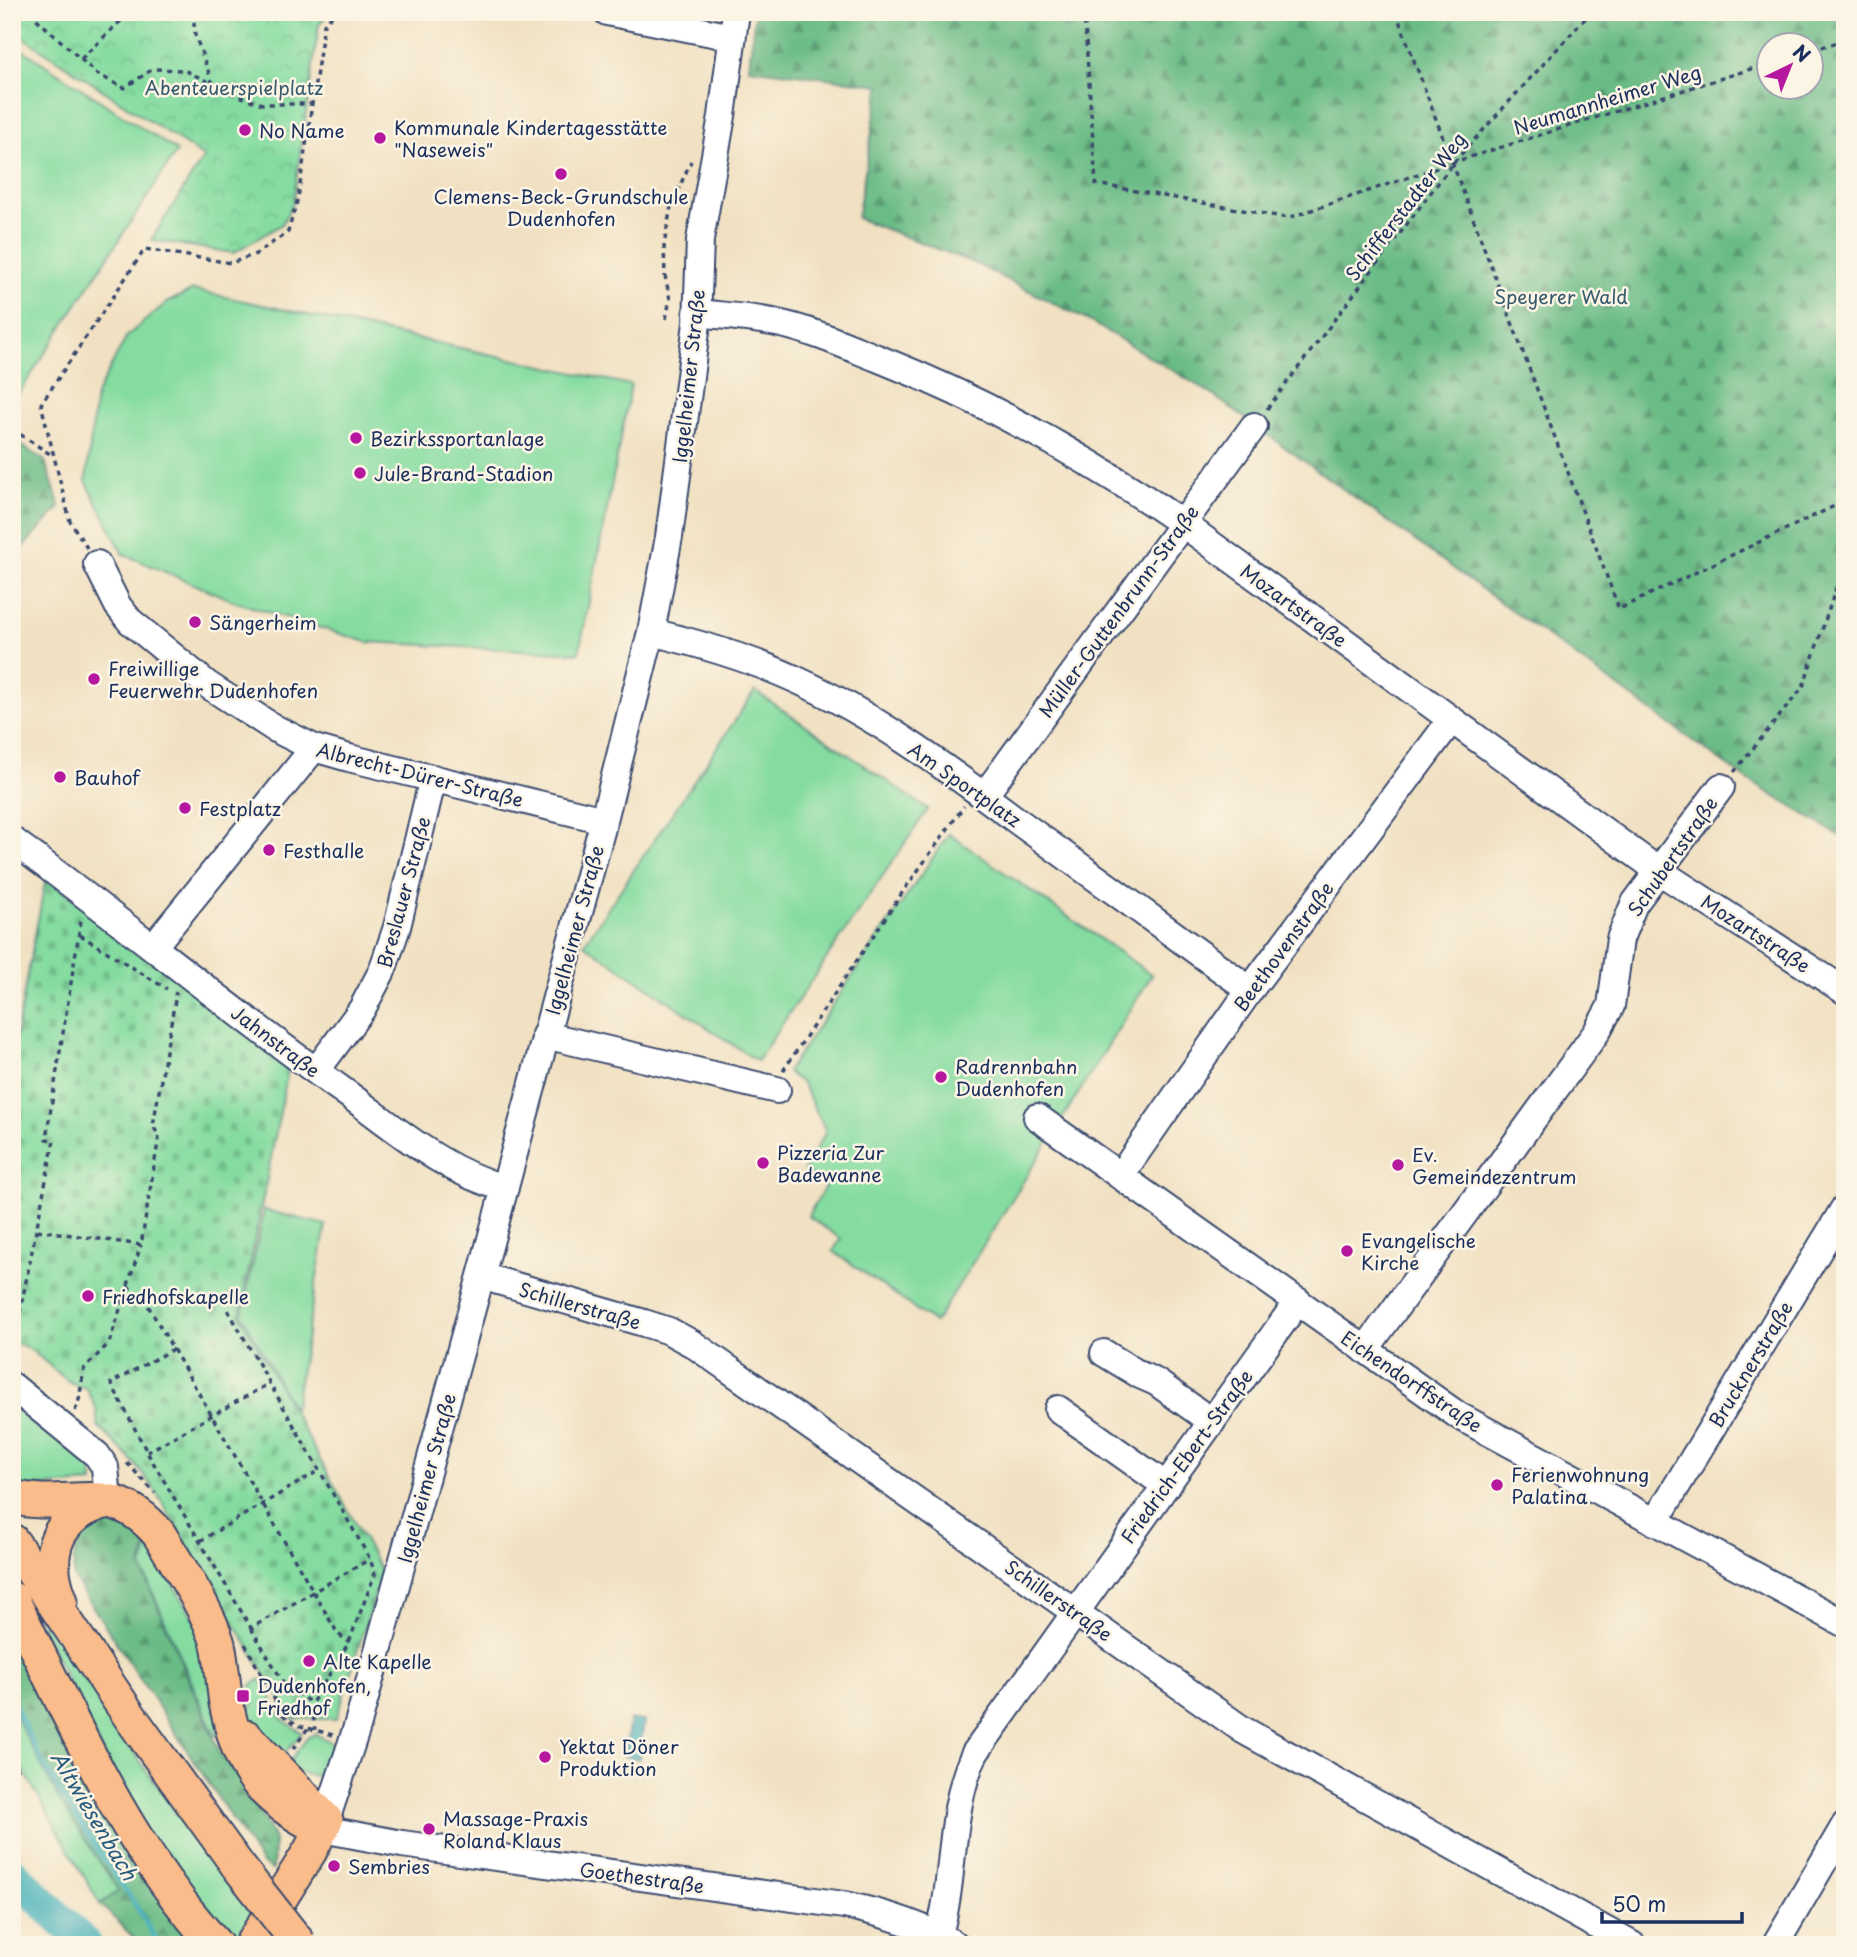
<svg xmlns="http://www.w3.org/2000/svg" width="1857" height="1957" viewBox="0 0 1857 1957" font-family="'Playpen Sans',sans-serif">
<defs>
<pattern id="forest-firs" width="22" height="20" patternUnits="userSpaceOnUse" patternTransform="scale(1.75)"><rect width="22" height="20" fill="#6bbc86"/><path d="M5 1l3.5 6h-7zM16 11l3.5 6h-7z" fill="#579971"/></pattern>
<pattern id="cemetery-stones" width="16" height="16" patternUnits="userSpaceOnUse" patternTransform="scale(1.75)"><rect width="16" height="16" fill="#84dca0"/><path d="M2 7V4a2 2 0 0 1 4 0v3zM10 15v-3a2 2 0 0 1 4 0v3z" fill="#71bd8c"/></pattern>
<pattern id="park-crowns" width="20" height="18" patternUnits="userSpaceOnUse" patternTransform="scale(1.75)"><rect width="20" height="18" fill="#84dca0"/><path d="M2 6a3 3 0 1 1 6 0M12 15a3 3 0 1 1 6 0" fill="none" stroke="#71bd8c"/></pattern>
<pattern id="water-ripples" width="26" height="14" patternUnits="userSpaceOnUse" patternTransform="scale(1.75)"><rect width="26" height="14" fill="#3fafb8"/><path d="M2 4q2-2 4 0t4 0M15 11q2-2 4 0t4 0" fill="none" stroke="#348f99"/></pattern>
</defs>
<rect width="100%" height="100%" fill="#fcf5e5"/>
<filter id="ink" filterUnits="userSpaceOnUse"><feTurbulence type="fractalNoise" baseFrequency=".0143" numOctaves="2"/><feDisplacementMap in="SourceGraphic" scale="14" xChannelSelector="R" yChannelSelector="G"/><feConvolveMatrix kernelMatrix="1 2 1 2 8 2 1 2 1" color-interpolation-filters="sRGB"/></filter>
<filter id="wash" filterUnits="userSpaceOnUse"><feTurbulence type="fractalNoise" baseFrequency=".00686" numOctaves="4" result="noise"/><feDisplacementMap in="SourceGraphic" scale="28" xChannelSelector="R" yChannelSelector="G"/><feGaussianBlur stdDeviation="1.57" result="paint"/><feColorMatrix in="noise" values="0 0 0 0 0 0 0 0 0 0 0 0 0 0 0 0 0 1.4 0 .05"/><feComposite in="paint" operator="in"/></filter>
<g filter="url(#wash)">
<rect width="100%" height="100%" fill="#f1e1c2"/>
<path fill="#84dca0" stroke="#50867f" stroke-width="2" d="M12,43L177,151L12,404Z
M193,290L631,385L579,653L367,642L236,602L123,554L86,481L96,395L127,336L166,303Z
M755,691L928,809L757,1061L584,944Z
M949,834L1152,975L935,1323L833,1251L841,1239L808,1216L825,1187L804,1171L826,1131L802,1083L787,1072Z
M264,1210L326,1225L294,1410L242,1315Z
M12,1403L89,1466L92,1471L93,1483L12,1488Z
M149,1545L205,1636L219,1734L215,1736L142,1568Z
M48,1619C112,1721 179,1823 254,1917L238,1939L225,1938L146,1841L40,1624Z
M261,1679L282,1719L302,1733L278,1762L250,1725L246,1710L253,1706L251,1685Z
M12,1709L60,1801L120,1892L100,1904L19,1763L12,1757Z
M315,1734L341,1747C329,1780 316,1782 286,1766L308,1737Z"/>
<path fill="url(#forest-firs)" stroke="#437672" stroke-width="2" fill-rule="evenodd" d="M755,12H1845V839L1743,777L1207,391L1091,322L974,263L857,218L880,85L749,68ZM1770,46H1812V88H1770Z
M12,439L45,461L60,507L12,559Z
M123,1520L147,1544L141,1567L221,1755L249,1790L274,1839L273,1870L261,1863L74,1578C71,1541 85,1525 123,1520Z
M12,1611L205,1945H141L100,1904L119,1891L60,1801L12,1709Z"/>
<path fill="url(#cemetery-stones)" stroke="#50867f" stroke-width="2" d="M46,877L289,1066L240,1315L382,1572L336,1719H292L153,1487L129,1457L98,1426L96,1408L87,1388C57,1384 42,1348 12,1342V1057Z"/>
<path fill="url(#park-crowns)" stroke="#50867f" stroke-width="2" d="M12,12H330L319,24L293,203L282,224L233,253L151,240L204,157L12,30Z"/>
<path fill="url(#water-ripples)" stroke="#2d6f8b" stroke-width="2" d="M630,1720L644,1721L639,1759L624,1756Z"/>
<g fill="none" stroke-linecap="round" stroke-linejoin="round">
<path stroke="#3fafb8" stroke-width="5" d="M12,1697C44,1779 93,1840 140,1912C147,1923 151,1934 159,1945"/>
<path stroke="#3fafb8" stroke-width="33" d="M12,1872L86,1945"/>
</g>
</g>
<g filter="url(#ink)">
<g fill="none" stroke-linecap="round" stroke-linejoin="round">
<defs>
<path id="minor" d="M607,12L732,37
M697,313C723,316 751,317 777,323C811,330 844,345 877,358C986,401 1086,457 1182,523L1659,871L1845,991
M97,564L118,606L130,621L208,685L274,728L314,748L349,758L604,820
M651,632C701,644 750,658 797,680C877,716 949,770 1019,822C1096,878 1173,934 1250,990
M984,796L1254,426
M12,840C123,922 230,1010 342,1090C394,1127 443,1172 505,1188
M153,947L314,748
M545,1035L777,1090
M316,1071L362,1009L382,971L397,927L433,778
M1037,1117L1459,1416L1845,1624
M1120,1176L1250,990L1451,720
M481,1276L644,1323L669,1331L693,1344L1243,1730L1632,1945
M1365,1350L1596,1033L1611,1006L1620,939L1634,904L1721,787
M1104,1353L1140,1375L1156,1382L1212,1422
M12,1386L97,1455L105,1467L108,1501
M1058,1409L1165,1485
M1655,1522L1845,1207
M326,1820L357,1727L481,1276L604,820L651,632L669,537L697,323L700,240L722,116L736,12
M322,1829L402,1844L844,1905C884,1913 921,1924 956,1945
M939,1934C956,1875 948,1809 975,1753L1298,1301
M1775,1945L1845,1825"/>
<path id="major" d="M12,1497C70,1512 110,1476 159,1534C178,1566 208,1609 218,1644C222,1663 223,1683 226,1703C240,1770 260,1799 322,1829
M12,1541L131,1718L238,1866
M12,1599C71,1718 125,1845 216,1945
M61,1601C42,1555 55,1514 108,1501
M246,1737L326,1820L310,1851L251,1945"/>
</defs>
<use href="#minor" stroke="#3b4a6d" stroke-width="30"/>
<use href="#major" stroke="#3b4a6d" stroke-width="37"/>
<path stroke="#3b4a6d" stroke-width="3.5" stroke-dasharray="5 5" stroke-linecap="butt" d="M29,12L97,74L124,88L153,69L184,70L233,94L262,104H313
M193,12L195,35L213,84
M1084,12L1096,184L1288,218L1454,162L1770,63
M1396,12L1619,609L1845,501
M1812,50L1845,40
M81,59L130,12
M666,319L670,299L665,276L664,245L671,206L691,161
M1267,409L1454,162L1591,12
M12,429L53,456
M87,548L70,521L41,404L145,249L231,263L256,254L288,232L298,198L324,24L335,12
M1734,772L1803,687L1845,561
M80,935L167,989
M783,1071L904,890L964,806
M37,1230L141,1245L159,1136L153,1126L176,994L174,993
M127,1286L143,1297L338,1634L349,1642
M228,1310L370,1559L375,1574L349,1642L312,1703L315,1730
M173,1349L111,1383L147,1452L251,1628L370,1559
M12,1352L54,1140L46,1139L81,920
M75,1411L79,1400L84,1369L109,1343L141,1245
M147,1452L270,1383
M127,1463L155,1493
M200,1541L320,1470
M251,1628L286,1687L312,1703
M245,1644L283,1715L297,1725L333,1735
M293,1749L308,1728
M12,1756L18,1770"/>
<use href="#minor" stroke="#fff" stroke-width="26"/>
<use href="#major" stroke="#f9bc8a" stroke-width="33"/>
<defs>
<path id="major-bridge" d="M238,1866L300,1945"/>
</defs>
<use href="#major-bridge" stroke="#3b4a6d" stroke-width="37" stroke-linecap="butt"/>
<use href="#major-bridge" stroke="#f9bc8a" stroke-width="33"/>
</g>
</g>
<g fill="#b5179e" stroke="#fcf5e5" stroke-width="2.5">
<circle cx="245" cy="130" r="7"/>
<circle cx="380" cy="138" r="7"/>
<circle cx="561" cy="174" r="7"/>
<circle cx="356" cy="438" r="7"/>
<circle cx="360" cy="473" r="7"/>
<circle cx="195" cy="622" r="7"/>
<circle cx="94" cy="679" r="7"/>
<circle cx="60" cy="777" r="7"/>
<circle cx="185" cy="808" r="7"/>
<circle cx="269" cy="850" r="7"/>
<circle cx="941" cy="1077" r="7"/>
<circle cx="763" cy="1163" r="7"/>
<circle cx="1398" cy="1165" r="7"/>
<circle cx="1347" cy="1251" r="7"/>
<circle cx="88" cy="1296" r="7"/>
<circle cx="1497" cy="1485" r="7"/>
<circle cx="309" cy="1661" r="7"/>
<rect x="236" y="1689" width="14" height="14" rx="3.5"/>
<circle cx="545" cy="1757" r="7"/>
<circle cx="429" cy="1829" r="7"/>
<circle cx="334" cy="1866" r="7"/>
</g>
<g text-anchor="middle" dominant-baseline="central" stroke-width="5" stroke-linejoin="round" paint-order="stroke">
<g font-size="19" fill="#355a6e" stroke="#fcf5e5">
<text x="234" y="87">Abenteuerspielplatz</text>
<text x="1561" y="296">Speyerer Wald</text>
</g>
<g font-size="19" fill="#1b2f5e" stroke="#fcf5e5">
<text transform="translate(1607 99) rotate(-17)">Neumannheimer Weg</text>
<text transform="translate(1405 206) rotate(-52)">Schifferstadter Weg</text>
<text transform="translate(688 376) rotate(-84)">Iggelheimer Straße</text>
<text transform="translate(1294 605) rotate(36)">Mozartstraße</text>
<text transform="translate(1118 611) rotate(-54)">Müller-Guttenbrunn-Straße</text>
<text transform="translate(420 774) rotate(14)">Albrecht-Dürer-Straße</text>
<text transform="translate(965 784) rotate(35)">Am Sportplatz</text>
<text transform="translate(1672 856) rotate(-55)">Schubertstraße</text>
<text transform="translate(403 892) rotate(-75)">Breslauer Straße</text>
<text transform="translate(574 930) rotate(-75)">Iggelheimer Straße</text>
<text transform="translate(1756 933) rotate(33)">Mozartstraße</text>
<text transform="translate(1283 946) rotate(-54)">Beethovenstraße</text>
<text transform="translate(276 1041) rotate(37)">Jahnstraße</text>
<text transform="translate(580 1305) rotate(16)">Schillerstraße</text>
<text transform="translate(1750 1364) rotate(-59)">Brucknerstraße</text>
<text transform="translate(1412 1381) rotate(34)">Eichendorffstraße</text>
<text transform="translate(1186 1456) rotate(-54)">Friedrich-Ebert-Straße</text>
<text transform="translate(426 1478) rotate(-75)">Iggelheimer Straße</text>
<text transform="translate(1059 1600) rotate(35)">Schillerstraße</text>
<text transform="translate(642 1877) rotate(8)">Goethestraße</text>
</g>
<g font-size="19" fill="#1b2f5e" stroke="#fcf5e5" text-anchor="start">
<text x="394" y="127">Kommunale Kindertagesstätte<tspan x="394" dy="22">"Naseweis"</tspan></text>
<text x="259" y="130">No Name</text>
<text x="561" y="196" text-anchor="middle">Clemens-Beck-Grundschule<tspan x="561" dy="22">Dudenhofen</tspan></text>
<text x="370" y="438">Bezirkssportanlage</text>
<text x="374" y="473">Jule-Brand-Stadion</text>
<text x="209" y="622">Sängerheim</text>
<text x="108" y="668">Freiwillige<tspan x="108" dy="22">Feuerwehr Dudenhofen</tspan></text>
<text x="74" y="777">Bauhof</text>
<text x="199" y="808">Festplatz</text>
<text x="283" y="850">Festhalle</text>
<text x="955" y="1066">Radrennbahn<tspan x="955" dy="22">Dudenhofen</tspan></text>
<text x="777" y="1152">Pizzeria Zur<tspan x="777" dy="22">Badewanne</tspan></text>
<text x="1412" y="1154">Ev.<tspan x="1412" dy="22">Gemeindezentrum</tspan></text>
<text x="1361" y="1240">Evangelische<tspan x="1361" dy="22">Kirche</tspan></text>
<text x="102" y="1296">Friedhofskapelle</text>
<text x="1511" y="1474">Ferienwohnung<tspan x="1511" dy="22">Palatina</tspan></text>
<text x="323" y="1661">Alte Kapelle</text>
<text x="257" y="1685">Dudenhofen,<tspan x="257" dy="22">Friedhof</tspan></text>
<text x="559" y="1746">Yektat Döner<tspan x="559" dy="22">Produktion</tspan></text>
<text x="443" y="1818">Massage-Praxis<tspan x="443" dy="22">Roland Klaus</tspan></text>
<text x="348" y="1866">Sembries</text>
</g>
<g font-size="21" font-style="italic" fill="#285c7e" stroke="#fcf5e5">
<text transform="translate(95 1815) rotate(59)">Altwiesenbach</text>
</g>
</g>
<rect width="1857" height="1957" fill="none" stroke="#fcf5e5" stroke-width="42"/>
<g transform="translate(1790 66) rotate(43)"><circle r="33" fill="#fcf5e5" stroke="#a2a6af" stroke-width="2"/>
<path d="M0-5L12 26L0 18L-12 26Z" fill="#b5179e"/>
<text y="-10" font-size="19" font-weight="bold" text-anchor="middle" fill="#1b2f5e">N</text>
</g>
<path d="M1602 1912v10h140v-10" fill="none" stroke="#1b2f5e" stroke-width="3.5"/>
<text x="1612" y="1912" font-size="21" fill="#1b2f5e" stroke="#fcf5e5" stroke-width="5" paint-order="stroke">50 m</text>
</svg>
